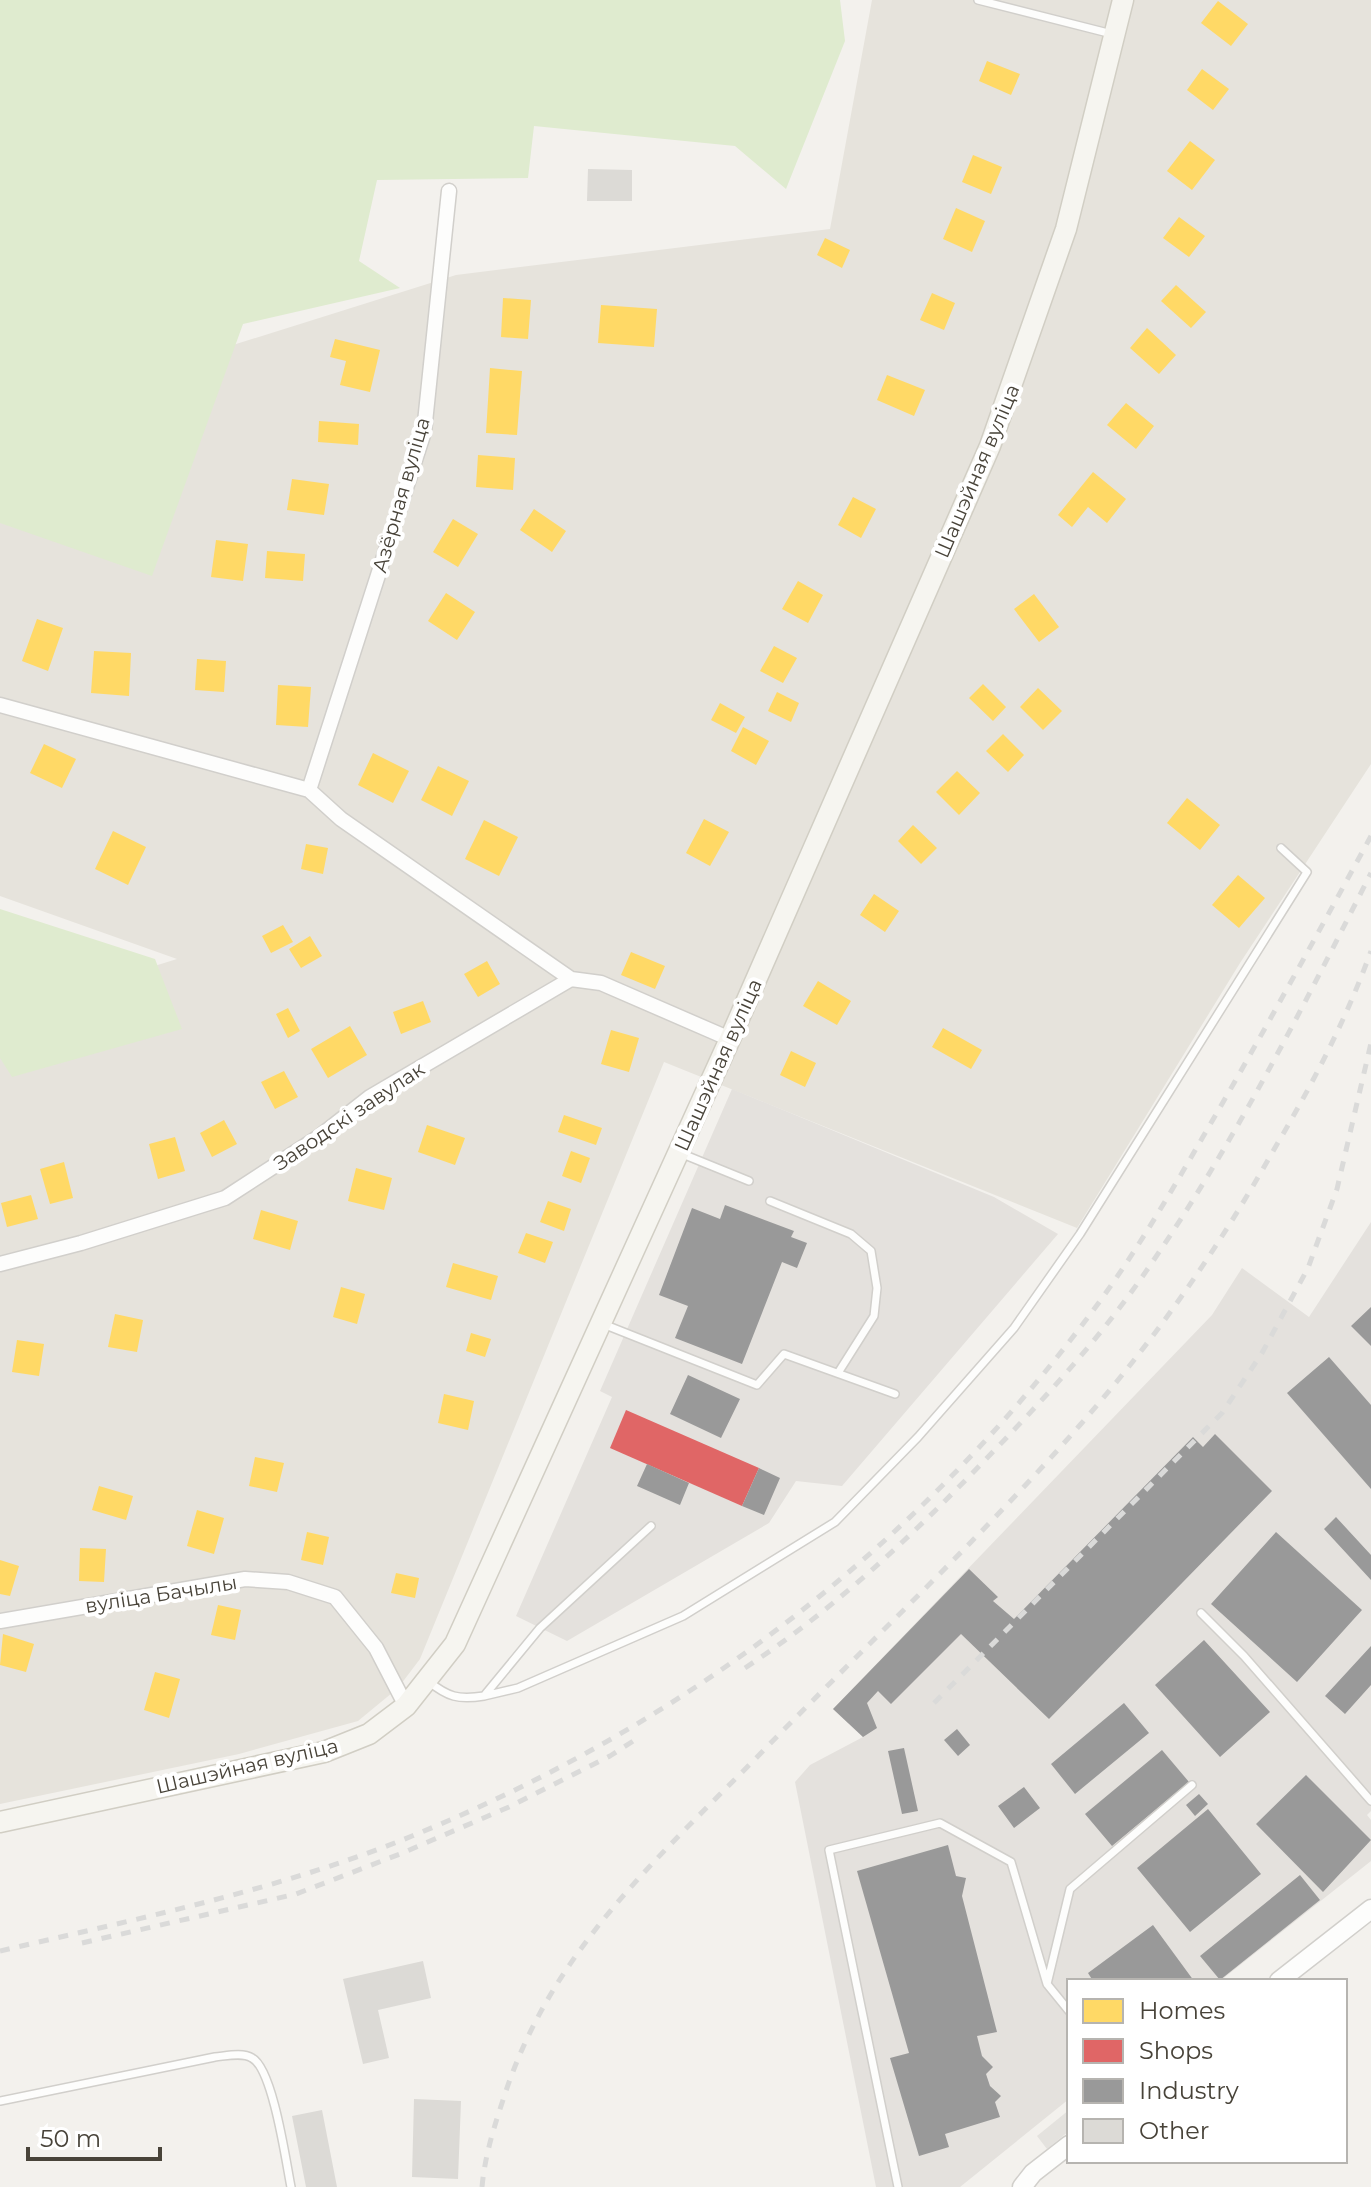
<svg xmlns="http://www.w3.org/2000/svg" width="1371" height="2187" viewBox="0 0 1371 2187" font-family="Montserrat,sans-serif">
<rect width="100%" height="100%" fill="#f3f1ed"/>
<path fill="#e6e3dc" d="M872,0H1371V764L1240,963L1077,1228L664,1062L420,1659L398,1688L358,1721L239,1754L0,1804V1014L177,959L0,896V445L64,398L456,275L830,229Z"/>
<path fill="#e4e1dd" d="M732,1089L994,1197L1058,1234L842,1486L796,1481L769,1523L567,1641L516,1616L612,1397L600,1391Z
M1371,1222V1811L1367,1815L1371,1820V1861L1220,1981H1069V2099L960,2187H876L795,1782L810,1765L863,1737L833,1709L1212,1315L1242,1268L1309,1317Z"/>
<path fill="#dfebcf" d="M0,0H840L845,41L786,189L735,146L534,126L528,178L377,180L359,261L400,288L243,324L152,576L0,523Z
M0,909L155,959L182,1029L12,1077L0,1058Z"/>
<path fill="#e4e2de" d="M1069,2110V2131L1047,2149L1037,2136Z"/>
<path fill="#ffd966" d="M1218,1L1248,24L1231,46L1201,23Z
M987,61L1020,74L1011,95L979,81Z
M1202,69L1229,89L1213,110L1187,90Z
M1190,141L1215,160L1192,190L1167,171Z
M973,155L1002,167L991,194L962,182Z
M956,208L985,221L972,252L943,239Z
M1179,217L1205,236L1189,257L1163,238Z
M825,238L850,250L842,268L817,255Z
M1176,285L1206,312L1191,328L1161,301Z
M932,293L955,303L944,330L920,320Z
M503,298L531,300L528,339L501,337Z
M601,305L657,309L654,347L598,343Z
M1147,328L1176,355L1159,374L1130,348Z
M335,339L380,350L370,392L340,385L346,361L330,357Z
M490,368L522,371L517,435L486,433Z
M887,375L925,390L914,416L877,400Z
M1126,403L1154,426L1136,449L1107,425Z
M319,421L359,424L358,445L318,442Z
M478,455L515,458L513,490L476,487Z
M1093,472L1126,499L1107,523L1088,507L1072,527L1058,515Z
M292,479L329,484L324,515L287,510Z
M853,497L876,509L861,538L838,525Z
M534,509L566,531L552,552L520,530Z
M453,519L478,534L458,567L433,552Z
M216,540L248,544L243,581L211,577Z
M267,551L305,554L303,581L265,578Z
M798,581L823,595L808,623L782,609Z
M446,593L475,612L457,640L428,621Z
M1034,594L1059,627L1039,642L1014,609Z
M37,619L63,628L48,671L22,661Z
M774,646L797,658L783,683L760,671Z
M94,651L131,653L129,696L91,693Z
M197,659L226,661L224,692L195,690Z
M983,684L1006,707L993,721L969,698Z
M278,685L311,687L308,727L276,725Z
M1038,688L1062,711L1043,730L1020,707Z
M777,692L799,703L791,722L768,711Z
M720,703L745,717L736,733L711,720Z
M743,727L769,741L756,765L731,751Z
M1003,734L1024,755L1008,772L986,751Z
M44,744L76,759L62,788L30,773Z
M373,753L409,771L393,803L358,785Z
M438,766L469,781L452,816L421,800Z
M957,771L980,793L959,815L936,792Z
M1187,798L1220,825L1200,850L1167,823Z
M704,819L729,832L710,866L686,853Z
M484,820L518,837L499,876L465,859Z
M913,825L937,848L921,864L898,841Z
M113,831L146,847L128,885L95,869Z
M306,844L328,848L323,874L301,869Z
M1238,875L1265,898L1239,928L1212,905Z
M874,894L899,911L885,932L860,915Z
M283,925L293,942L271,953L262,936Z
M310,936L322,956L301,968L289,949Z
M631,952L665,966L655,989L621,975Z
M487,961L500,984L478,997L464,974Z
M818,981L851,1001L837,1025L803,1006Z
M423,1001L431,1022L401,1034L393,1012Z
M288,1008L300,1031L288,1038L276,1014Z
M350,1026L367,1055L328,1078L311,1049Z
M943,1028L982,1050L971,1069L932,1047Z
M611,1030L639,1038L629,1072L601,1064Z
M791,1051L816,1063L805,1087L780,1075Z
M284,1071L298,1097L275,1109L261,1082Z
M564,1115L602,1128L596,1145L558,1132Z
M224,1120L237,1144L212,1157L200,1133Z
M427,1125L465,1138L455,1165L418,1152Z
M175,1137L185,1171L158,1179L149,1144Z
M571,1151L590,1158L581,1183L562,1176Z
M64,1162L73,1198L50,1204L40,1169Z
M356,1168L392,1178L384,1210L348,1201Z
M31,1195L38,1219L7,1227L1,1203Z
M548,1201L571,1209L564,1231L540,1222Z
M261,1210L298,1221L290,1250L253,1239Z
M526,1233L553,1242L545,1263L518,1253Z
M453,1263L498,1276L491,1300L446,1287Z
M341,1287L365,1294L357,1324L333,1317Z
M115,1314L143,1320L137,1352L108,1347Z
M471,1333L491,1339L485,1357L466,1351Z
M17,1340L44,1344L39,1376L12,1372Z
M444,1394L474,1401L468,1430L438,1423Z
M255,1457L284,1463L277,1492L249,1486Z
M99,1486L133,1496L126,1520L92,1510Z
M197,1510L224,1518L214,1554L187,1546Z
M307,1532L329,1537L323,1565L301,1560Z
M80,1548L106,1549L104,1582L79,1581Z
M0,1560L19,1566L10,1596L0,1594Z
M396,1573L419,1578L415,1598L391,1593Z
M218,1605L241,1610L235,1640L211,1635Z
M3,1634L34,1644L26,1672L0,1665Z
M155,1672L180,1679L169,1718L144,1710Z"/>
<path fill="#e06666" d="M626,1410L759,1468L742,1506L610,1448Z"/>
<path fill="#999" d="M725,1205L794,1231L791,1237L807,1243L797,1268L782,1262L742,1364L675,1338L688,1306L659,1295L692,1208L720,1219Z
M1371,1307V1346L1351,1326Z
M1329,1357L1371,1405V1489L1287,1393Z
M688,1375L740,1399L721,1438L670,1414Z
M1215,1434L1272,1491L1049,1719L961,1634L891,1704L878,1691L867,1703L877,1728L863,1737L833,1709L969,1569L998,1597L993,1601L1014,1619L1193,1437L1203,1447Z
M647,1464L689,1483L680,1505L637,1486Z
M759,1468L780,1478L764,1515L742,1506Z
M1336,1517L1371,1555V1580L1324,1529Z
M1276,1532L1362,1610L1297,1682L1211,1604Z
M1204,1640L1270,1712L1220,1757L1155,1685Z
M1371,1646V1685L1345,1714L1325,1696Z
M1124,1703L1149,1733L1075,1794L1051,1764Z
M957,1729L970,1745L958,1756L944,1740Z
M904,1748L918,1811L902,1814L888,1751Z
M1162,1750L1189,1782L1112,1846L1085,1814Z
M1306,1775L1371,1840L1323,1892L1256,1824Z
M1024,1787L1040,1808L1014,1828L998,1806Z
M1199,1794L1208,1804L1195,1816L1186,1805Z
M1208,1809L1261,1874L1190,1932L1137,1868Z
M948,1845L956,1876L966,1878L962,1896L997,2032L977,2036L982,2056L993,2067L986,2074L990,2086L1001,2096L995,2102L1000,2117L945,2134L949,2147L919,2156L890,2058L909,2053L857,1871Z
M1300,1875L1320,1900L1220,1980L1200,1956Z
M1153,1925L1194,1981H1093L1088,1973Z"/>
<path fill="#dcdad6" d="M588,169L632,170V201H587Z
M423,1961L431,1998L378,2010L389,2058L363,2064L343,1979Z
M414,2099L461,2101L458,2179L412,2177Z
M322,2110L337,2187H306L292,2116Z"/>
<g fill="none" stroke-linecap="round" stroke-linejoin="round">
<defs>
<path id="service" d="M978,0L1112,34
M680,1153L749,1181
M770,1201L851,1234L871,1251L877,1288L874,1316L838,1373
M603,1324L757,1385L784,1354L895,1394
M1201,1613L1244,1656L1371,1801
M428,1681C448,1697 458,1700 484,1696L540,1628L651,1526
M484,1696L518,1688L683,1616L835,1522L918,1437L1014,1328L1080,1234L1307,872L1281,848
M1069,2011L1047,1984L1070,1889L1192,1785
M0,2101L215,2057C226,2056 243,2052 252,2058C273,2069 286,2162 291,2187
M898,2187L829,1850L940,1823L1011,1862L1047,1984"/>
<path id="minor" d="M449,191L424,432L309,790L341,819L571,979
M0,705L309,790
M0,1264L81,1243L225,1198L319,1137L370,1097L571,979L601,983L730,1039
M0,1621L245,1579L288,1582L335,1597L376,1648L406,1706"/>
<path id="tertiary" d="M1279,1981L1371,1909
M1022,2187L1033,2173L1069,2145"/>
<path id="secondary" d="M0,1822L324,1752L369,1734L406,1706L455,1644L730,1039L990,446L1066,229L1123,0"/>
</defs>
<use href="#service" stroke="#d1cfcb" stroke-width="10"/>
<use href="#minor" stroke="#d1cfcb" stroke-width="17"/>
<use href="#tertiary" stroke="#d1cfcb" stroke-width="21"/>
<use href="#secondary" stroke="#d1cec4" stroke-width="23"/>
<use href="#service" stroke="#fdfdfc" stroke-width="7"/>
<use href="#minor" stroke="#fdfdfc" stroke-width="14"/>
<use href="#tertiary" stroke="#fdfdfc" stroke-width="18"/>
<use href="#secondary" stroke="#f6f5f0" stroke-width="20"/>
<path stroke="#dadad9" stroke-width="5" stroke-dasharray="10 10" stroke-linecap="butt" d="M745,1668C836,1608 912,1536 987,1458C1046,1397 1104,1334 1151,1264C1236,1140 1303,1007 1371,873
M934,1703L1222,1413L1262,1353L1308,1268L1337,1189L1371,1043
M82,1943L296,1894L400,1854L509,1807L610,1756L641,1736
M0,1951C133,1920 286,1888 412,1836C689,1723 922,1544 1100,1301C1145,1239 1183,1171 1222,1104C1273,1015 1322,926 1371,836
M482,2187C485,2155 494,2127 504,2097C551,1951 657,1859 761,1753C867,1644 980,1539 1080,1425C1158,1336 1218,1249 1276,1146C1313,1083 1346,1020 1371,951"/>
</g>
<g text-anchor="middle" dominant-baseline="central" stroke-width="8" stroke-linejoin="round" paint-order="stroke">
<g font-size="20" fill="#484339" stroke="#fff">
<text transform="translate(977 471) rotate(-67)">Шашэйная вуліца</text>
<text transform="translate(401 495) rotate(-74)">Азёрная вуліца</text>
<text transform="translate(718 1065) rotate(-66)">Шашэйная вуліца</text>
<text transform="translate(349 1116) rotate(-34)">Заводскі завулак</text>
<text transform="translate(161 1594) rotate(-9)">вуліца Бачылы</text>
<text transform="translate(247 1766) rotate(-13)">Шашэйная вуліца</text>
</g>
</g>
<rect x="1067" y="1979" width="280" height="184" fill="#ffffff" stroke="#b6b4b0" stroke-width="2"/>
<rect x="1083" y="1999" width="40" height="24" fill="#ffd966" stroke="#b6b4b0" stroke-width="2"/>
<text x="1139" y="2019" font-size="24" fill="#484339">Homes</text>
<rect x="1083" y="2039" width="40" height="24" fill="#e06666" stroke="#b6b4b0" stroke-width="2"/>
<text x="1139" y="2059" font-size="24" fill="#484339">Shops</text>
<rect x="1083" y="2079" width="40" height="24" fill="#999999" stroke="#b6b4b0" stroke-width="2"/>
<text x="1139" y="2099" font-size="24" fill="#484339">Industry</text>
<rect x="1083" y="2119" width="40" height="24" fill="#dcdad6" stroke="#b6b4b0" stroke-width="2"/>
<text x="1139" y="2139" font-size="24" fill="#484339">Other</text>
<path d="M28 2147v12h132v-12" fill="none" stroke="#484339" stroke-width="4"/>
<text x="40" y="2147" font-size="24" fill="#484339" stroke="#ffffff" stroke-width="6" paint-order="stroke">50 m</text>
</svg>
